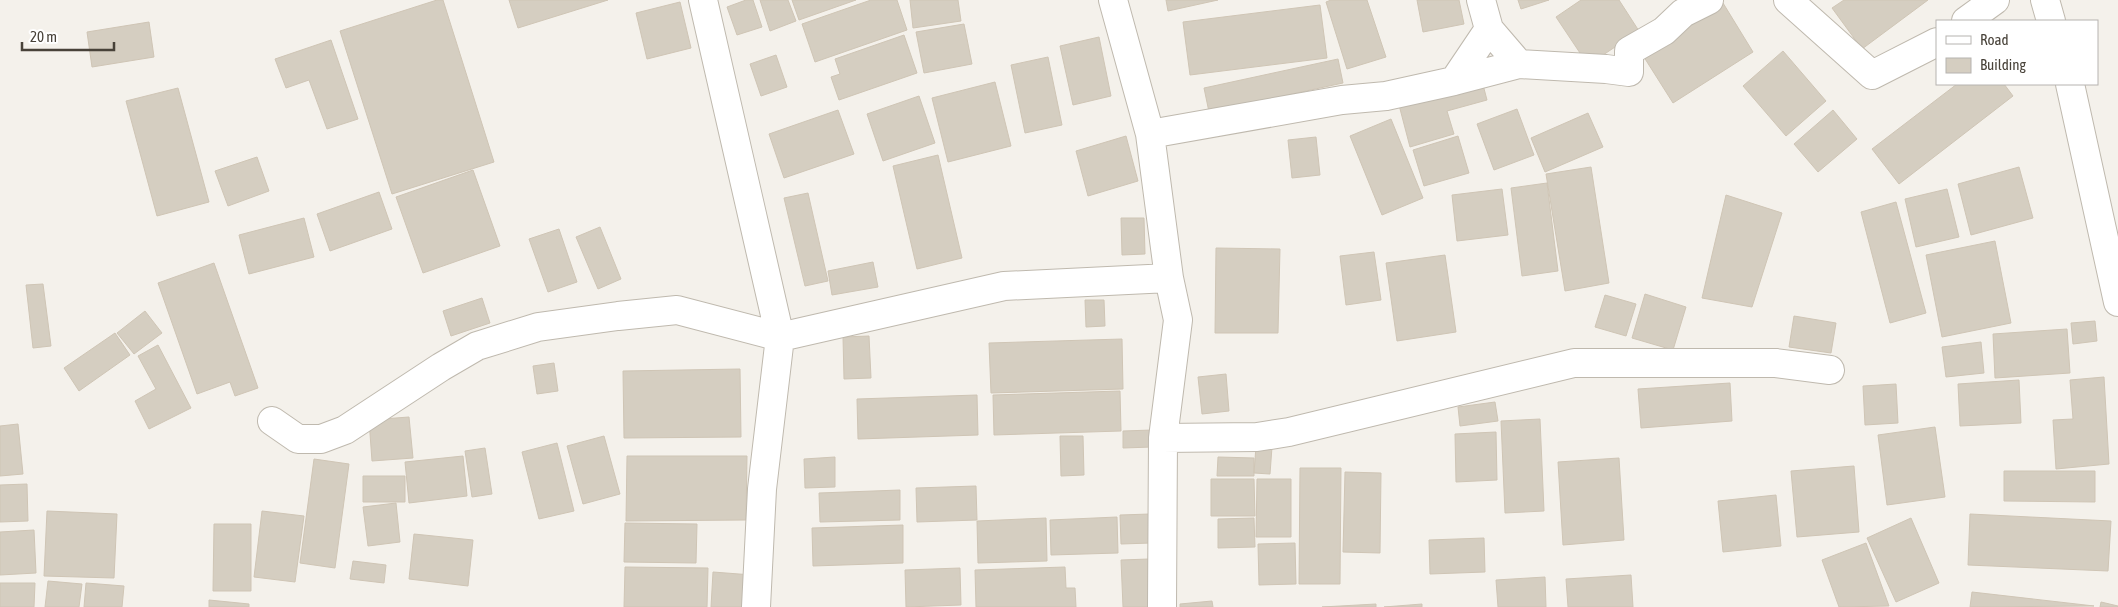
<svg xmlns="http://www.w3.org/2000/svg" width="2118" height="607" viewBox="0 0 2118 607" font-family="'Asap Condensed',sans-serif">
<rect width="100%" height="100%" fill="#f4f1eb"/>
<path fill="#d5cec1" stroke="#cfc5b5" d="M437,0H443L494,162L392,194L340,31Z
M509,0H608L518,28Z
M746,0H753L762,27L737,35L727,7Z
M760,0H788L796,21L770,31Z
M792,0H856L799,20Z
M871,0H897L907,30L815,62L802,24Z
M910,0H958L961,21L913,28Z
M1166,0H1218L1168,11Z
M1331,0H1367L1386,57L1347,69L1326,2Z
M1417,0H1459L1464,24L1423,32Z
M1518,0H1549L1521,9Z
M1581,0H1619L1639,31L1588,65L1556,17Z
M1844,0H1928L1862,49L1832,8Z
M680,2L691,48L647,59L636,13Z
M1723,3L1753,52L1673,103L1642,54Z
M1320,5L1327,58L1190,75L1183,22Z
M149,22L154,57L92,67L87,32Z
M964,24L972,64L924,73L916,32Z
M904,35L917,73L839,100L831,77L840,74L835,59Z
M1099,37L1111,96L1073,105L1060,46Z
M331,40L358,119L327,129L309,80L286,88L275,59Z
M1783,51L1826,101L1786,136L1743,86Z
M776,55L787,87L761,96L750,64Z
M1048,57L1062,125L1025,133L1011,65Z
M1338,59L1343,83L1209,112L1204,88Z
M1482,81L1487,100L1447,111L1454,134L1410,147L1399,105Z
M995,82L1011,146L948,162L932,98Z
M1957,84H2004L2013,96L1899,184L1872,149Z
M178,88L209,202L157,216L126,101Z
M919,96L935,143L883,161L867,114Z
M1517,109L1534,155L1494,170L1477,124Z
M838,110L854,154L784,178L769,134Z
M1833,110L1857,139L1818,172L1794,144Z
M1588,113L1603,147L1545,172L1531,138Z
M1391,119L1423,198L1382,215L1350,136Z
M1126,136L1138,181L1088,196L1076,151Z
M1458,136L1469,173L1424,186L1413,150Z
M1316,137L1320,175L1292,178L1288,140Z
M938,155L962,258L917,269L893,166Z
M257,157L269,191L228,206L215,171Z
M1591,167L1609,283L1565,291L1546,174Z
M2019,167L2033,218L1971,235L1958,184Z
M473,170L500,246L423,273L396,197Z
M1547,183L1558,271L1522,276L1511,188Z
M1502,189L1508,235L1457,241L1452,195Z
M1947,189L1959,237L1916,247L1905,199Z
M379,192L392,229L330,251L317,214Z
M808,193L828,281L805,286L784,198Z
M1726,195L1782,213L1752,307L1702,298Z
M1896,202L1926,313L1890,323L1861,212Z
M304,218L314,257L249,274L239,235Z
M1121,218H1144L1145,254L1122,255Z
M600,227L621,279L598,289L576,237Z
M559,229L577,282L548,292L529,239Z
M1995,241L2011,323L1942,337L1926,255Z
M1216,248L1280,249L1278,333H1215Z
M1374,252L1381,300L1346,305L1340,256Z
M1445,255L1456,332L1397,341L1386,263Z
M873,262L878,287L832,295L828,271Z
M214,263L258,388L235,396L230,382L197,394L158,283Z
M43,284L51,346L33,348L26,285Z
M1645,294L1686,307L1673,350L1632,338Z
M1605,295L1636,304L1626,336L1595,327Z
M482,298L490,323L451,336L443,311Z
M1085,300H1104L1105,326L1086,327Z
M145,311L162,333L134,354L117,333Z
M1794,316L1836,323L1831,353L1789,347Z
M2095,321L2097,341L2073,344L2071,323Z
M2067,329L2070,373L1995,378L1993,334Z
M115,333L130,355L79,391L64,368Z
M869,336L871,378L844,379L843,337Z
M1122,339L1123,389L991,393L989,343Z
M1981,342L1984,373L1946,377L1942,347Z
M158,345L191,408L149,429L135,401L156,389L138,356Z
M554,363L558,391L537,394L533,366Z
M740,369L741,437L624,438L623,371Z
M1226,374L1229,411L1202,414L1198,377Z
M2104,377L2109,464L2056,469L2053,420L2073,419L2070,380Z
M2019,380L2021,423L1960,426L1958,384Z
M1730,383L1732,421L1641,428L1638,389Z
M1896,384L1898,423L1865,425L1863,386Z
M1120,391L1121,431L994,435L993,395Z
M977,395L978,435L858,439L857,399Z
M1495,402L1498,421L1460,426L1458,407Z
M409,417L413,458L372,461L369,420Z
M1540,419L1544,511L1505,513L1501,421Z
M18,424L23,474L0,476V426Z
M1935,427L1945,497L1887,505L1878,435Z
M1152,430V447L1123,448V431Z
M1496,432L1497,480L1456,482L1455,434Z
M604,436L620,494L583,504L567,446Z
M1060,436H1083L1084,475L1061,476Z
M557,443L574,511L539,519L522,452Z
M1256,446L1272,447L1270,474L1254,473Z
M485,448L492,494L472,497L465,451Z
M463,456L467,496L409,503L405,462Z
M627,456H747L746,520L626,521Z
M835,457V487L805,488L804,459Z
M1218,457L1254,458V476H1217Z
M1619,458L1624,540L1563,545L1558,462Z
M314,459L349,464L335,568L300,563Z
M1854,466L1859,532L1797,537L1791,471Z
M1300,468H1341L1340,584H1299Z
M2004,471H2095V502L2004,501Z
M1345,472L1381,473L1380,553L1343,552Z
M363,476H405V502H363Z
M1211,479H1254L1255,516H1211Z
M1257,479H1291V537H1256Z
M27,484L28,521L0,522V485Z
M976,486L977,520L917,522L916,488Z
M900,490V520L820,522L819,493Z
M1776,495L1781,546L1723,552L1718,501Z
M396,503L400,542L368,546L363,507Z
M47,511L117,514L114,578L44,576Z
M262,511L304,516L295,582L254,577Z
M1150,514L1151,543L1121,544L1120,515Z
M1970,514L2111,521L2108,571L1968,565Z
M1117,517L1118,553L1051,555L1050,520Z
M1046,518L1047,561L978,563L977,521Z
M1254,518L1255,547L1218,548V519Z
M1911,518L1939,583L1896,602L1867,538Z
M625,523L697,524L696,563L624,562Z
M214,524H251V591H213Z
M903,525V563L813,566L812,528Z
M34,530L36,573L0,575V532Z
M414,534L473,540L468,586L409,579Z
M1484,538L1485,572L1430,574L1429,540Z
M1295,543L1296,584L1259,585L1258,544Z
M1866,543L1889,606L1839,607L1822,560Z
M1149,559L1150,607H1123L1121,560Z
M353,561L386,565L384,583L350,579Z
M625,567L708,568L707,607H624Z
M1065,567L1066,588H1075L1076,607H976L975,570Z
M960,568L961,605L906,607L905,570Z
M713,572L752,575L750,607H711Z
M1631,575L1633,607H1568L1566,579Z
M1545,577L1546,607H1498L1496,580Z
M48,581L82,584L79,607H45Z
M0,583H35L34,607H0Z
M86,583L124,586L122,607H84Z
M1972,592L2094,606L1970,607Z
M209,600L249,604V607H209Z
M1212,601L1213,607H1180V604Z
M2101,602L2118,606V607H2100Z
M1376,604V607H1322Z
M1422,604V607H1384Z"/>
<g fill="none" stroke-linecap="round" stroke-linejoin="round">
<defs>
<path id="minor" d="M703,0L780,337L762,489L756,607
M1113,0L1150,134L1169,278L1178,320L1163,438L1162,607
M1481,0L1489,29L1519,64L1606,69L1629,72V51L1664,31L1683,13L1709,0
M1788,0L1872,75L1937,42
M2045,0L2051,21
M1966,21L1995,0
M1454,81L1519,64
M2070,84L2118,302
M1150,134L1342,100L1386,96L1454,81L1489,29
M272,421L298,439H321L345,430L441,367L477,346L538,327L618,316L677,310L780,337L1004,286L1169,278
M1163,438L1257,437L1289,432L1574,363H1776L1830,370"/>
</defs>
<use href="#minor" stroke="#bfb9ae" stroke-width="30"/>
<use href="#minor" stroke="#fff" stroke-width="28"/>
</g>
<rect x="1936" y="20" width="162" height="65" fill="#ffffff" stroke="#b6b3b0"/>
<rect x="1946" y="36" width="25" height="8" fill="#ffffff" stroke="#b6b3b0"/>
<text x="1980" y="45" font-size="15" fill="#484239">Road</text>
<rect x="1946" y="58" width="25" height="15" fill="#d5cec1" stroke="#b6b3b0"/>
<text x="1980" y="70" font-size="15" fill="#484239">Building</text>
<path d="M22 42v8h92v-8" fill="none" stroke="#484239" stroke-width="2.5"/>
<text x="30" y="42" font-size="15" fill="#484239" stroke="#ffffff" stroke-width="4" paint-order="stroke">20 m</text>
</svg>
